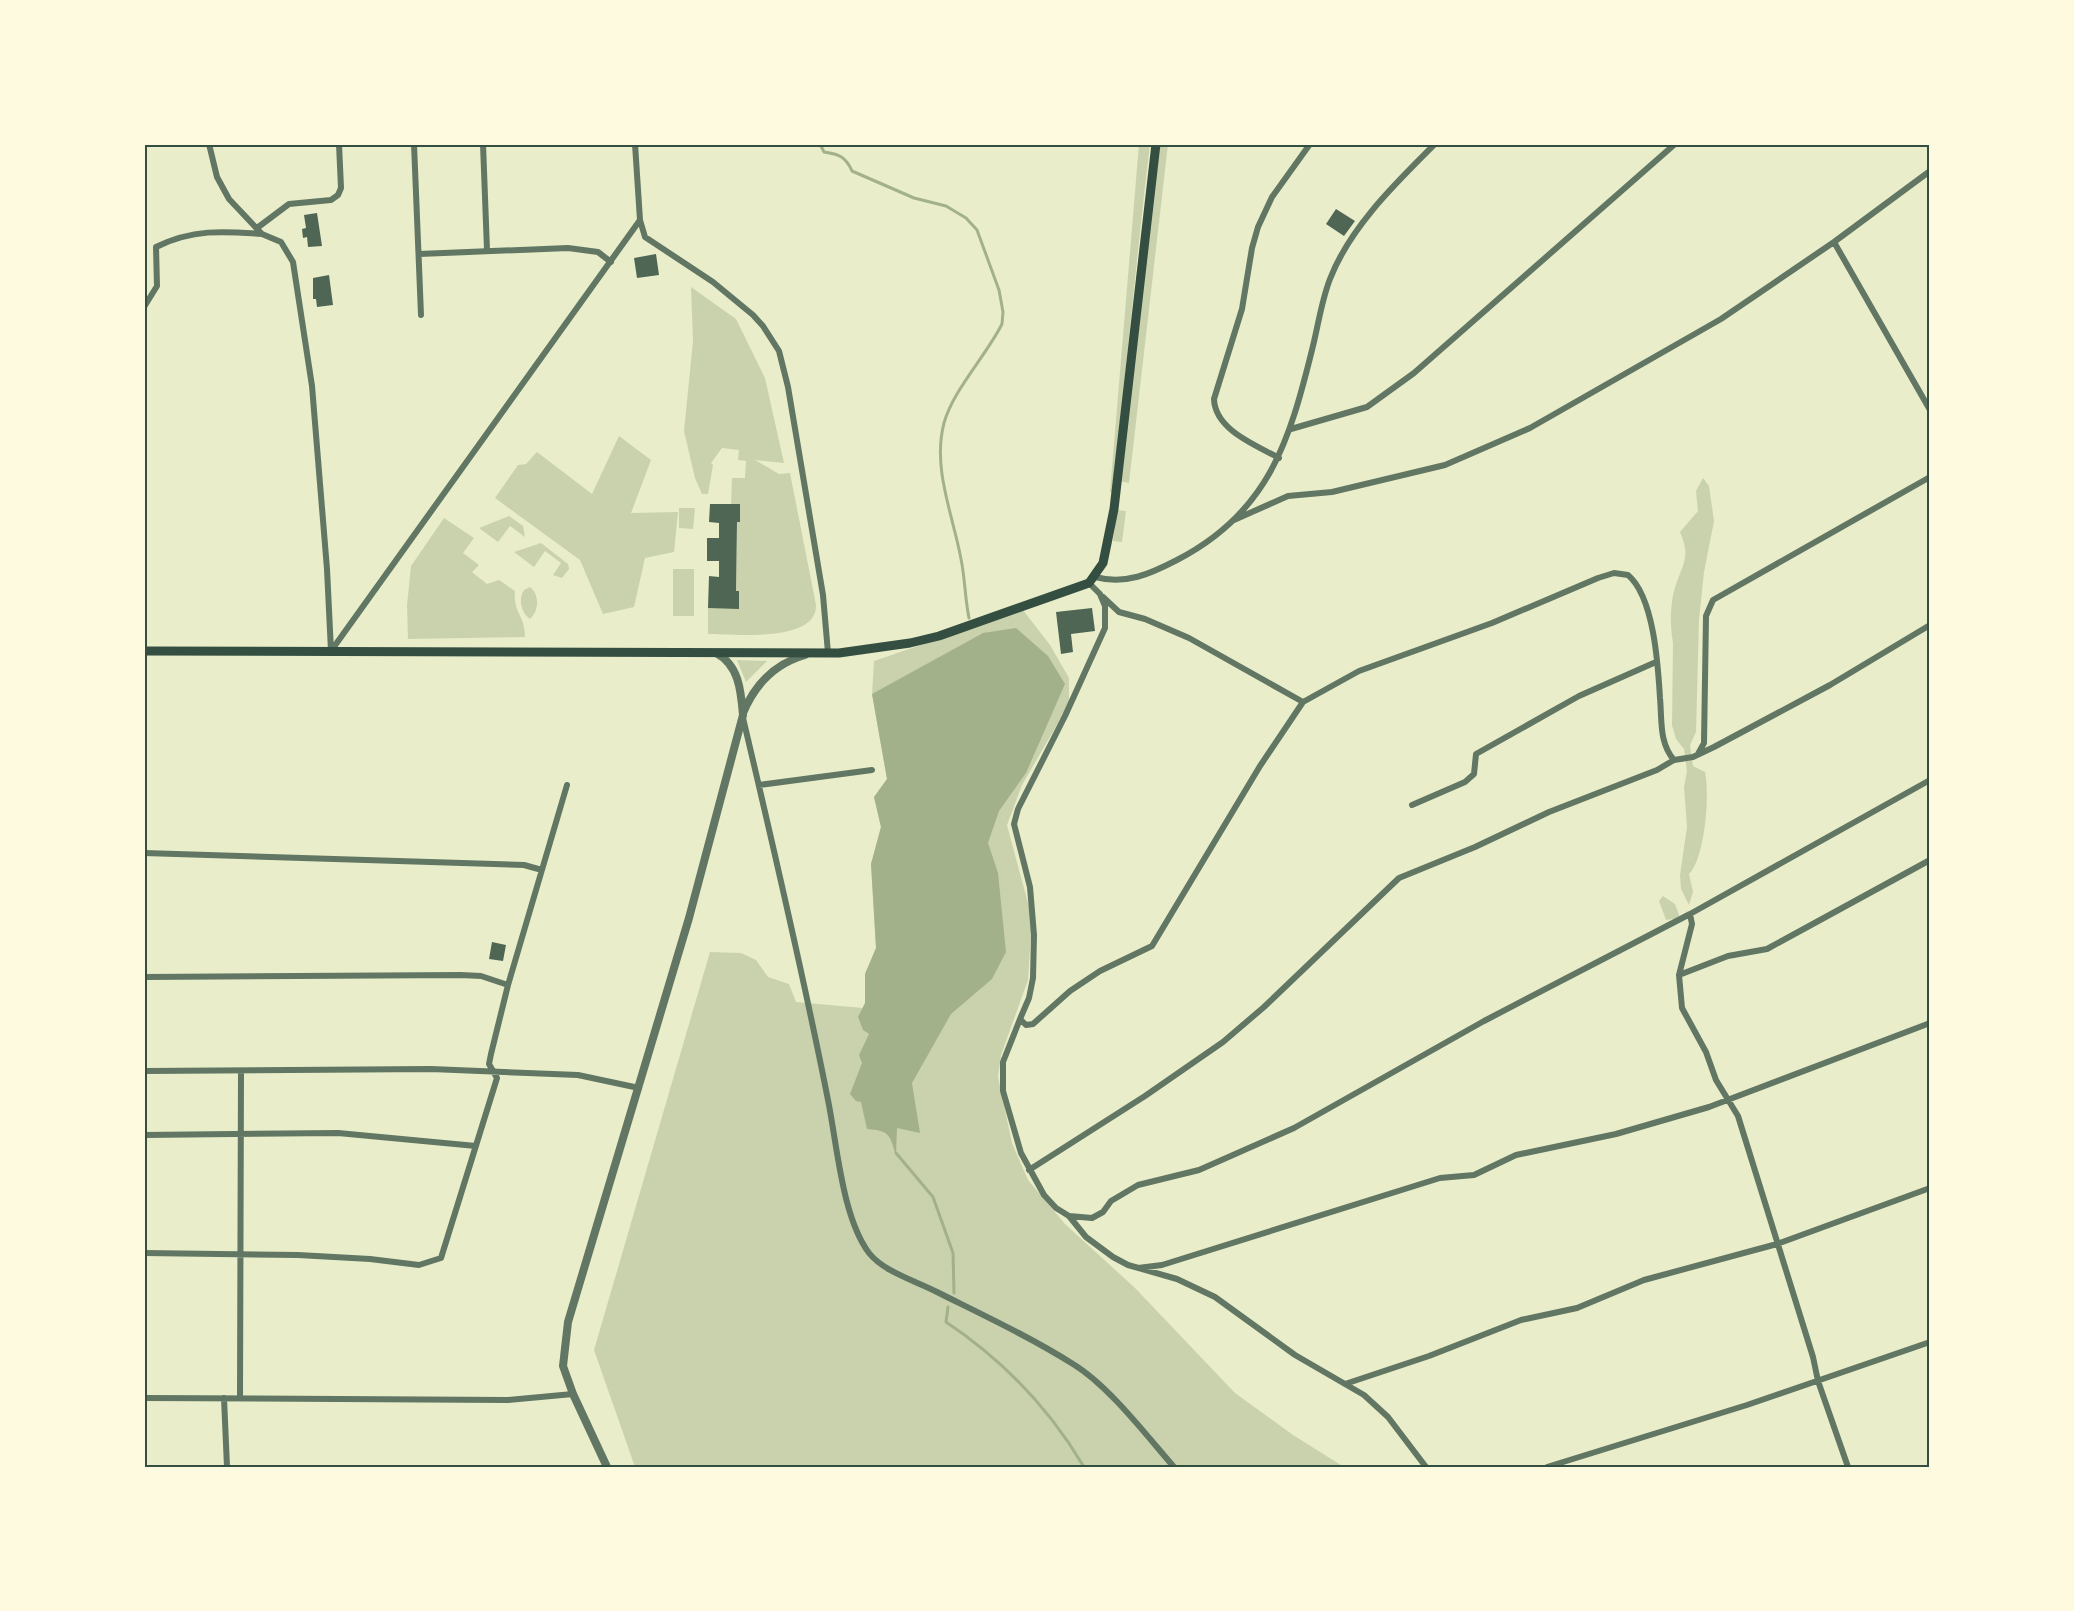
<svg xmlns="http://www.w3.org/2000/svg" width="2074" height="1611" viewBox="0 0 2074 1611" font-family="Mulish,sans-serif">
<rect width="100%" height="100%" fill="#e9edc9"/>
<path fill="#cad2ad" d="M1139,144H1150C1136,260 1126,376 1112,492H1110Z
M1159,144H1168L1129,483L1120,481Z
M691,287L736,319L765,378L784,463L755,460L779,474L790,473L816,605C817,643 733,634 708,634V608H739V591H736L737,522H740V505L731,504L732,478H745L746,461L738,460L739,450L722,448L711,463L713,465L708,494H702L695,478L684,431L693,341Z
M619,436L651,460L631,513L678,512L674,552L645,558L634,607L603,614L580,560L495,498L518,465L526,464L537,452L592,494Z
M1703,478L1709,486L1714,521L1704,572L1699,619L1696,732L1690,745L1693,766L1705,772C1710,794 1705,858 1689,874L1693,892L1689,905L1681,889L1680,875L1687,827L1684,787L1687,771L1684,749L1676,739L1672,725L1673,643C1670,626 1670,607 1674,591C1681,565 1692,559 1680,532L1698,511L1696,491Z
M679,508H695L693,529L679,528Z
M1117,510L1126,511L1122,542L1113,541Z
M509,516L523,526L525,537L510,526L498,542L479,528Z
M444,518L474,538L463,553L479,565L472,572L487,584L499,580L515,591C513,613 525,615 525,637L408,639L407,605L411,566Z
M541,543L568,564L569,569L562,578L553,575L561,563L545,551L534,567L514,552Z
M673,569H694V616H673Z
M530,587C540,595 539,611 530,619C521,613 518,599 524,590Z
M1023,610L1050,645L1069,678V704L1022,785L1007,825L1032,918L1028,980L1001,1055L998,1077L1012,1143L1028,1180L1065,1224L1135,1288L1235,1393L1293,1435L1344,1467H635L594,1350L710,952L741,953L756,960L768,977L789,984L796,1002L863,1008L865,1003V974L876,948L871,864L881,827L874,797L887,779L872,694L874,661Z
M737,660L767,661L746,682Z
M1663,896L1675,904L1680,918L1666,920L1659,901Z"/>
<path fill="#a3b18a" d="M1016,628L1048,656L1065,684L1026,773L999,811L988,843L998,873L1006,952L992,979L951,1014L912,1083L920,1133L897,1128L896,1155C889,1134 890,1131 867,1129L861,1102L856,1101L850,1094L862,1063L859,1055L869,1034L863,1030L858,1017L865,1003V974L876,948L871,864L881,827L874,797L887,779L872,694L983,633Z"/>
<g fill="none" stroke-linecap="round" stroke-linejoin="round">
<path stroke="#a3b18a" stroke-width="3" d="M820,144L824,152C839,154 846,157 852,171L914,198L946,206L966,218L977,230L999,290L1003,312L1002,324C986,356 953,390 944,423C932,468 953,515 961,559C965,578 965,599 969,618
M896,1153L933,1197L953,1253L954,1293
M948,1307L946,1322C1003,1360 1049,1408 1084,1467"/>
</g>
<path fill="#4f6655" d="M1336,209L1355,221L1344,236L1326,224Z
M317,213L322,246L308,247L307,237L303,238L302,229L306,228L304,215Z
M656,254L659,275L637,278L634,258Z
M329,275L333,305L317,307L316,299H313V278Z
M710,504H740V522H737L736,591H739V609L708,608L709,576L719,577V561H707V538H719V523L709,522Z
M1092,608L1095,631L1071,634L1073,652L1061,654L1056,612Z
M492,942L506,945L503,961L489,959Z"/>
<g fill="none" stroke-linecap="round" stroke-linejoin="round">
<path stroke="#617663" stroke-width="6" d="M209,144L217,177L229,199L262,234L281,242L293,262L312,386L327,569L331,651
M414,144L421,315
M483,144L487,250
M640,220L645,237L713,282L753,315L763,326L779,351L788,387L823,595L828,653
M257,228L289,204L331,200L338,195L341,188L339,144
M1834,242L1930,410
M419,254L568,248L598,252L611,262
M144,307L157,286L156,247C192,229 223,231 262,234
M1291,429L1367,407L1414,373L1675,144
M1279,458C1256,445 1215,430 1214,399L1242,309L1252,248L1258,227L1272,197L1310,144
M1234,520L1288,496L1332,492L1445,465L1530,428L1721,319L1834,242L1930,171
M1095,577C1126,585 1150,574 1177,560C1268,513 1289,443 1312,350C1318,327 1321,302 1330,279C1350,227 1396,183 1435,144
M1089,583L1100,594L1105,606V628L1065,716L1018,809L1014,824L1030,887L1034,935L1033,978L1029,998L1020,1019L1026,1025L1033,1024L1070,991L1100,971L1152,946L1260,766L1303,702L1359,671L1492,623L1598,578L1614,573L1628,575C1654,597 1658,665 1660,698C1662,720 1659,743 1674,760
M1103,597L1119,612L1145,619L1189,638L1303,702
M331,651L640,220L635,144
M743,718C773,845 803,973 828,1100C837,1144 842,1217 869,1253C884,1272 916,1281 937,1292C983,1315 1030,1337 1073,1364C1109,1386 1146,1435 1174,1467
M1698,754L1704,743L1706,616L1713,600L1930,477
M759,785L872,770
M1412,805L1465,782L1474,774L1476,754L1579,696L1656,662
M144,853L524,865L542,870
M1690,914L1692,924L1679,975L1682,1008L1706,1052L1716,1080L1738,1116L1813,1357L1818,1381L1848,1467
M1679,975L1728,956L1767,949L1930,860
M144,977L461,975L481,976L508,985
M1020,1019L1003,1062V1091L1021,1153L1044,1195L1056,1208L1069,1216L1086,1237L1113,1257L1128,1265L1177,1279L1215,1297L1295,1355L1364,1395L1388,1417L1426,1467
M144,1071L431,1069L578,1075L639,1088
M144,1135L338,1133L476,1146
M1029,1170L1145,1096L1223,1042L1264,1007L1399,878L1475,847L1549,812L1657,770L1674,760L1693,757L1714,747L1830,685L1930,625
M1069,1216L1092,1218L1103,1212L1111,1201L1138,1185L1199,1170L1294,1128L1484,1021L1690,914L1930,780
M144,1253L298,1255L370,1259L419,1265L441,1258L497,1078L489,1064L491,1054L508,985L567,785
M1138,1268L1162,1265L1440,1178L1474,1175L1516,1155L1616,1134L1709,1107L1930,1023
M1345,1384L1429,1356L1521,1320L1577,1308L1644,1280L1777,1244L1930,1188
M240,1397L241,1071
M144,1398L508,1400L573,1394
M224,1398L227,1467
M1547,1467L1747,1405L1930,1342"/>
<path stroke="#617663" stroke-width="8" d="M743,713C755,684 774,664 805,655
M607,1467L573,1394L563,1366L568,1322L689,918L743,715C741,691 739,665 716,653"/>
<path stroke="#344e41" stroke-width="9" d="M144,651L839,653L910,643L939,636L1089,583L1103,563L1114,509L1156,144"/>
</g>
<rect width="2074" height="1611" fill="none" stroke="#fefae0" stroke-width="291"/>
<rect x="146" y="146" width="1782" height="1320" fill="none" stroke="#344e41" stroke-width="2"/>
</svg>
